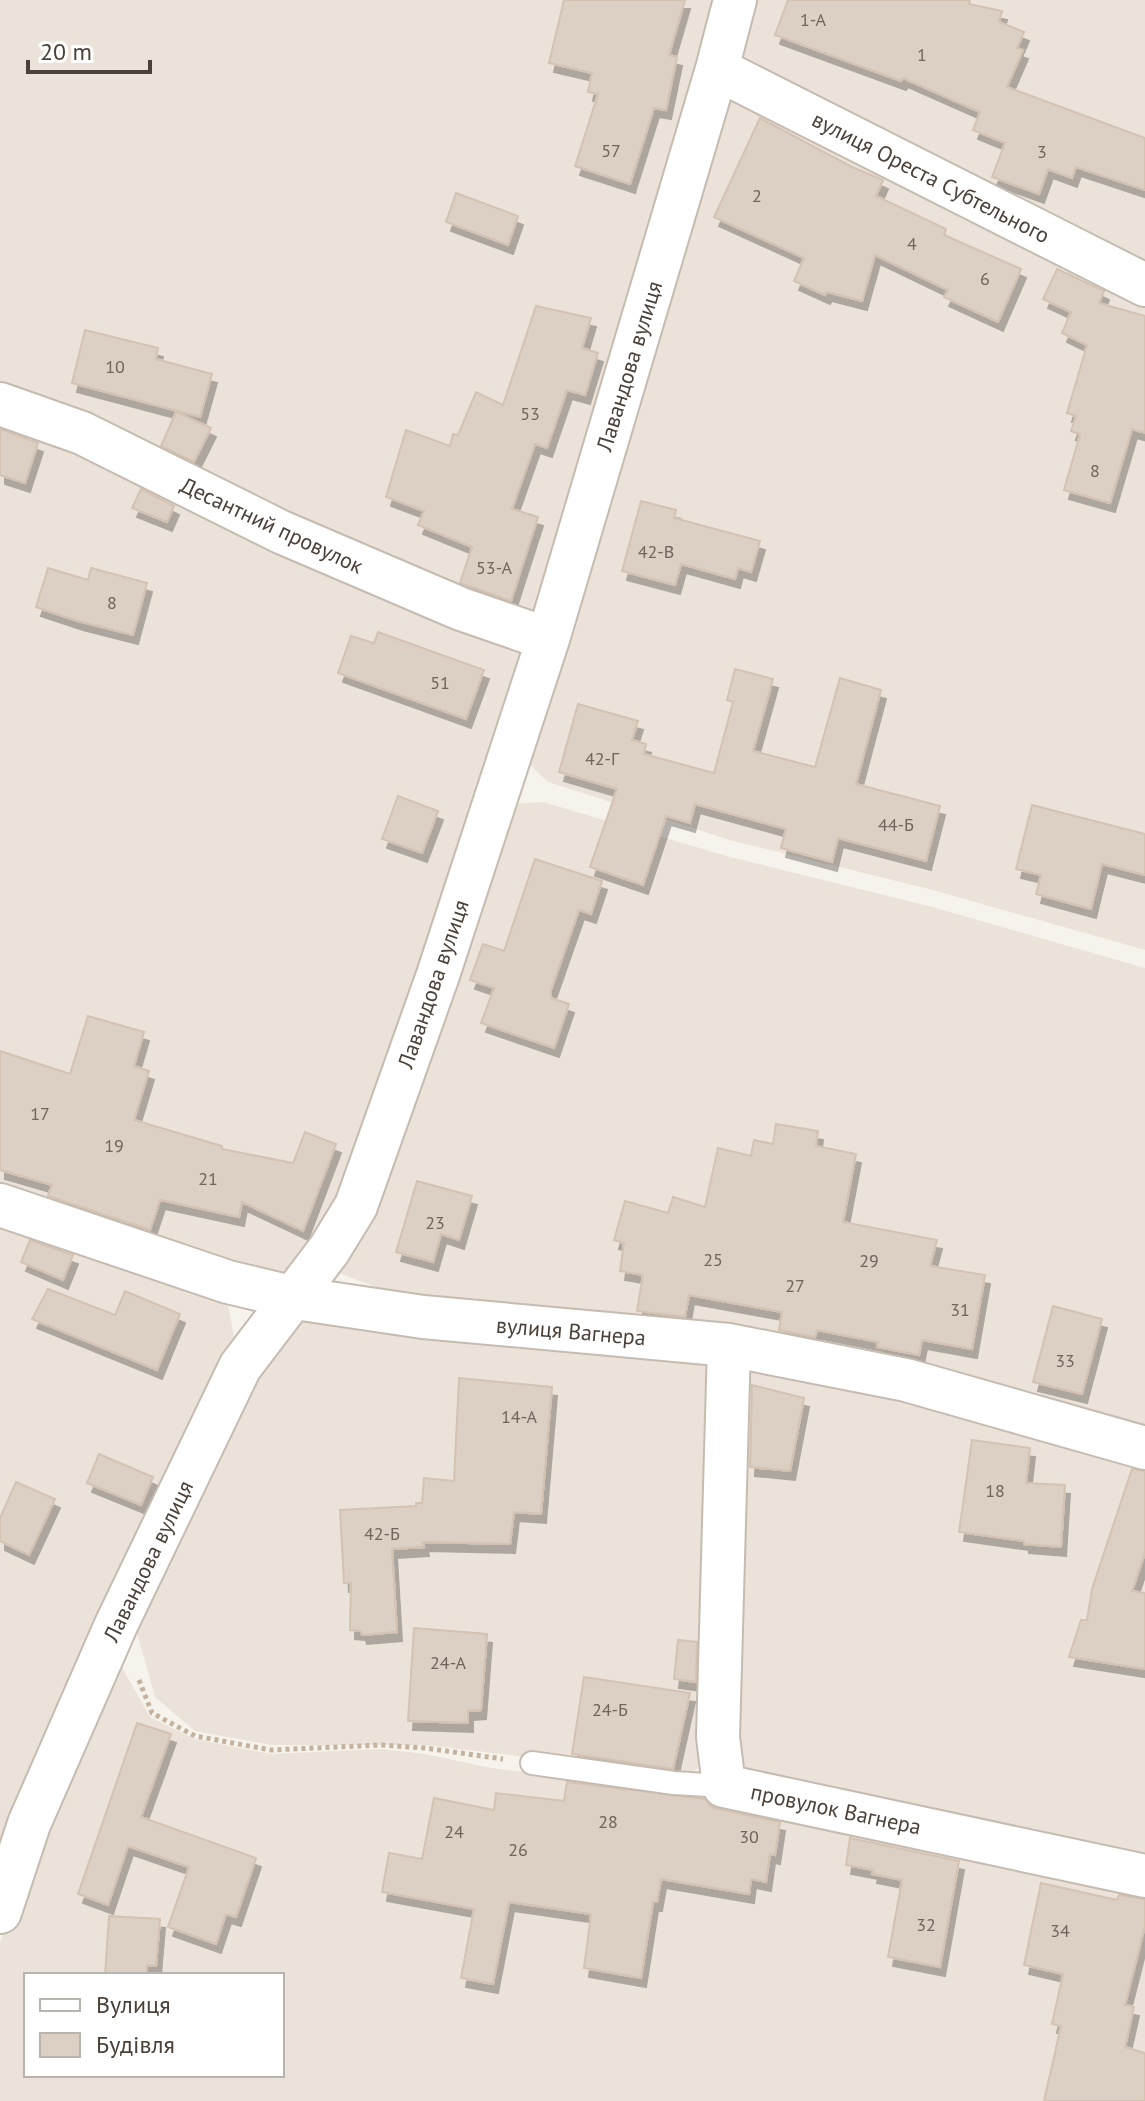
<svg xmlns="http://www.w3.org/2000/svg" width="1145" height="2101" viewBox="0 0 1145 2101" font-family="'PT Sans',sans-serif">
<defs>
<filter id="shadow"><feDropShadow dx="5" dy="9" stdDeviation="0" flood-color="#0004"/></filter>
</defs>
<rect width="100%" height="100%" fill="#f6f2ec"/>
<path fill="#ebe3d9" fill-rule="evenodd" d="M0,0H722L539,622L0,395Z
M750,0H1145V275L759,80L738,50Z
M726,93L1145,292V950L929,889L733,841L548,782L523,758Z
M0,414L530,653L346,1200L289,1278L0,1193Z
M543,802L730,857L929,906L1145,968V1438L422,1304L336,1272L509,804Z
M0,1215L226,1294L236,1348L0,1883Z
M298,1315L699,1350L718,1379L705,1762L688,1776L426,1745H271L195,1731L155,1697L134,1622L246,1380Z
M750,1361L1145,1459V1869L759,1785L732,1756V1452Z
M115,1655L150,1717L195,1739L270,1754L381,1749L425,1754L491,1768L717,1796L1145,1882V2101H0V1943L37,1827ZM26,1975H282V2075H26Z"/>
<path fill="#dccfc3" stroke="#d4c2b3" stroke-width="2" filter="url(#shadow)" d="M564,0H685L669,55L677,57L666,110L654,108L630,184L575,166L598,94L588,92L592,73L549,63Z
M788,0H970L969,4L1002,11L999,22L1024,32L1017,48L1023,50L1007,87L1145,138V190L1076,167L1072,178L1048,169L1039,194L992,177L1005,143L973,130L980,112L903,78L901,81L775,35Z
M760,118L852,167L883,180L876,196L946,229L944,235L1021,269L998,322L944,297L948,290L875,255L862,301L827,292L825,295L794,281L804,258L714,217Z
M456,193L518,216L508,245L446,222Z
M1057,269L1104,291L1099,303L1145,316V433L1132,429L1110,503L1064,490L1080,434L1071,431L1076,416L1067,413L1087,345L1062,333L1071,312L1043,299Z
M536,306L591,318L582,348L598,353L585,395L567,390L547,448L535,444L512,509L538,517L511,601L460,583L472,547L418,525L424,511L386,497L406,430L450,446L453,434L458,435L476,392L503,405Z
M85,330L158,348L156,359L212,374L200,417L72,383Z
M176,412L211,428L194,462L161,446Z
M0,429L38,443L25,483L0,475Z
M141,489L174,506L167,522L132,508Z
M641,501L676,510L674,518L760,541L751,572L738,568L735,579L681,564L675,585L622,571Z
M48,568L88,580L91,568L147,583L133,635L78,621L36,607Z
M378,632L484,670L466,719L338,673L351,636L374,643Z
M735,669L773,679L753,751L815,767L840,678L881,690L856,784L940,806L926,861L838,838L832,862L781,848L786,829L695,804L690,823L666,816L643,885L590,867L617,789L559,772L578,704L638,721L632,740L646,744L644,754L714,773L733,702L727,700Z
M398,796L438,811L422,853L382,839Z
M1032,805L1145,834V875L1102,864L1091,909L1036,894L1041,875L1016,869Z
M535,859L602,881L591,914L579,910L551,990V998L569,1004L554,1048L481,1023L494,988L470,980L483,944L504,951Z
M88,1016L144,1032L134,1066L149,1071L134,1120L222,1146V1149L293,1163L305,1132L336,1144L303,1231L242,1202L239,1217L160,1200L150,1230L48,1196L52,1185L0,1170V1051L70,1074Z
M776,1124L818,1131L816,1146L856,1154L843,1222L937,1240L930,1266L985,1275L972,1349L922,1340L919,1355L877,1347L878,1342L817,1330L815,1337L779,1330L782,1312L689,1295L685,1317L637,1311L643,1275L620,1271L624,1243L614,1240L625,1201L668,1213L673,1197L705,1207L718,1148L751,1156L754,1140L773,1144Z
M417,1181L472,1196L459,1240L441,1234L433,1262L396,1252Z
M30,1240L73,1255L63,1280L21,1262Z
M48,1289L115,1315L125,1291L180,1314L157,1370L32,1319Z
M1053,1306L1102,1319L1082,1394L1033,1382Z
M459,1378L552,1387L541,1514L514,1512L510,1544L423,1542L424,1547L392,1549L397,1632L362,1635L361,1631L350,1630L351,1583H344L340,1510L416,1506V1503H422L424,1478L454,1481Z
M752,1385L804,1398L790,1471L750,1467Z
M972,1440L1030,1448L1026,1483L1065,1485L1061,1547L1024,1544V1541L959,1532Z
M99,1454L153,1477L141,1505L87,1483Z
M1132,1469L1145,1471V1553L1132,1591L1145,1593V1669L1069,1657L1081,1620H1087L1092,1589Z
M16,1482L55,1499L29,1555L0,1541V1518Z
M414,1628L487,1634L481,1710L468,1711V1723L408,1721Z
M678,1640L697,1642L696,1682L674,1679Z
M584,1677L690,1693L673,1769L572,1754Z
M137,1723L171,1734L141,1817L256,1858L236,1917L226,1914L216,1944L168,1927L189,1867L128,1846L108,1905L78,1894Z
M567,1782L705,1799L712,1807L719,1809L780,1822L775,1855L770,1854L766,1882L751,1879L749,1894L661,1879L657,1902H653L641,1978L584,1968L591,1914L509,1902L493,1984L461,1978L474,1909L382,1892L389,1853L422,1859L434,1798L494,1810L496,1793L564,1801Z
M850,1838L959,1861L940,1967L888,1957L902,1880L872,1874L873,1870L846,1865Z
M1041,1883L1117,1900L1119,1895L1145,1899V1926L1125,2005L1134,2007L1125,2047L1145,2053V2101H1044L1061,2026L1052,2024L1063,1974L1024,1965Z
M109,1916L160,1919L156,1966L147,1965V1975H105Z"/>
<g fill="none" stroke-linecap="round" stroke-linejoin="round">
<defs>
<path id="service" d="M532,1763L674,1783L724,1786"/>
<path id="minor" d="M717,69L1145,285
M0,404L82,433L281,532L461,609L548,639
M0,1205L228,1282L295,1298L423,1317L729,1345L906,1380L1145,1448
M729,1345L718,1737L724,1786L1145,1876
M0,1912L29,1824L116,1625L240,1367L329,1250L356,1206L438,975L548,639L717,69L735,0"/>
</defs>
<use href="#service" stroke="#c6bbb0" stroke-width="26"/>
<use href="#minor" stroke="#c6bbb0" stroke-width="46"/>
<path stroke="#c5b29e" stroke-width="5" stroke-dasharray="4 4" stroke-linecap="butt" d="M139,1680L152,1713L195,1736L271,1750L381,1745L425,1748L503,1759"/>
<use href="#service" stroke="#fff" stroke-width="22"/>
<use href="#minor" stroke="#fff" stroke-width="42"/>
</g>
<g text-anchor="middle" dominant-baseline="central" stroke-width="8" stroke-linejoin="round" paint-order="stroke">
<g font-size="18" fill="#70645b">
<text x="813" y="19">1-А</text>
<text x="922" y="54">1</text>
<text x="611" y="150">57</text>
<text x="1042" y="151">3</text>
<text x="757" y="195">2</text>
<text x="912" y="243">4</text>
<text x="985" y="278">6</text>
<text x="115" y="366">10</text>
<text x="530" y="413">53</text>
<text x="1095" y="470">8</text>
<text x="656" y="551">42-В</text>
<text x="494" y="567">53-А</text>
<text x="112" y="602">8</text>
<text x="440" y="682">51</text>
<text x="602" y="758">42-Г</text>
<text x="896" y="824">44-Б</text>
<text x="40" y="1113">17</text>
<text x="114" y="1145">19</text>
<text x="208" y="1178">21</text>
<text x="435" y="1222">23</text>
<text x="713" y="1259">25</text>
<text x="869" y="1260">29</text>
<text x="795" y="1285">27</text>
<text x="960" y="1309">31</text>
<text x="1065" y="1360">33</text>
<text x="519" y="1416">14-А</text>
<text x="995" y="1490">18</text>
<text x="382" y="1533">42-Б</text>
<text x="448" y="1662">24-А</text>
<text x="610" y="1709">24-Б</text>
<text x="608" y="1821">28</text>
<text x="454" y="1831">24</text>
<text x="749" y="1836">30</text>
<text x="518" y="1849">26</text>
<text x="926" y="1924">32</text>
<text x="1060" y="1930">34</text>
</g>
<g font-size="22" fill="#4c4138" stroke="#fff">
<text transform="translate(931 177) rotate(27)">вулиця Ореста Субтельного</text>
<text transform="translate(629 366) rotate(-73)">Лавандова вулиця</text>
<text transform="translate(272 525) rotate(25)">Десантний провулок</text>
<text transform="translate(433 984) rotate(-71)">Лавандова вулиця</text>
<text transform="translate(571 1331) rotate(5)">вулиця Вагнера</text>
<text transform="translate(148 1561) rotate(-64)">Лавандова вулиця</text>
<text transform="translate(836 1809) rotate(12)">провулок Вагнера</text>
</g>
</g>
<rect x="24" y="1973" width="260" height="104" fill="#ffffff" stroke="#b7b3af" stroke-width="2"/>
<rect x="40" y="1999" width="40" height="12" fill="#ffffff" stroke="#b7b3af" stroke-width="2"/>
<text x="96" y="2013" font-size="24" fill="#4c4138">Вулиця</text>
<rect x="40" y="2033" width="40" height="24" fill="#dccfc3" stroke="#b7b3af" stroke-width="2"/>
<text x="96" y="2053" font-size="24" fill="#4c4138">Будівля</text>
<path d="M28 60v12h122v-12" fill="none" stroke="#4c4138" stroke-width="4"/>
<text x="40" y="60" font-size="24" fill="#4c4138" stroke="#ffffff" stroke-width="6" paint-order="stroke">20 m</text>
</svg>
